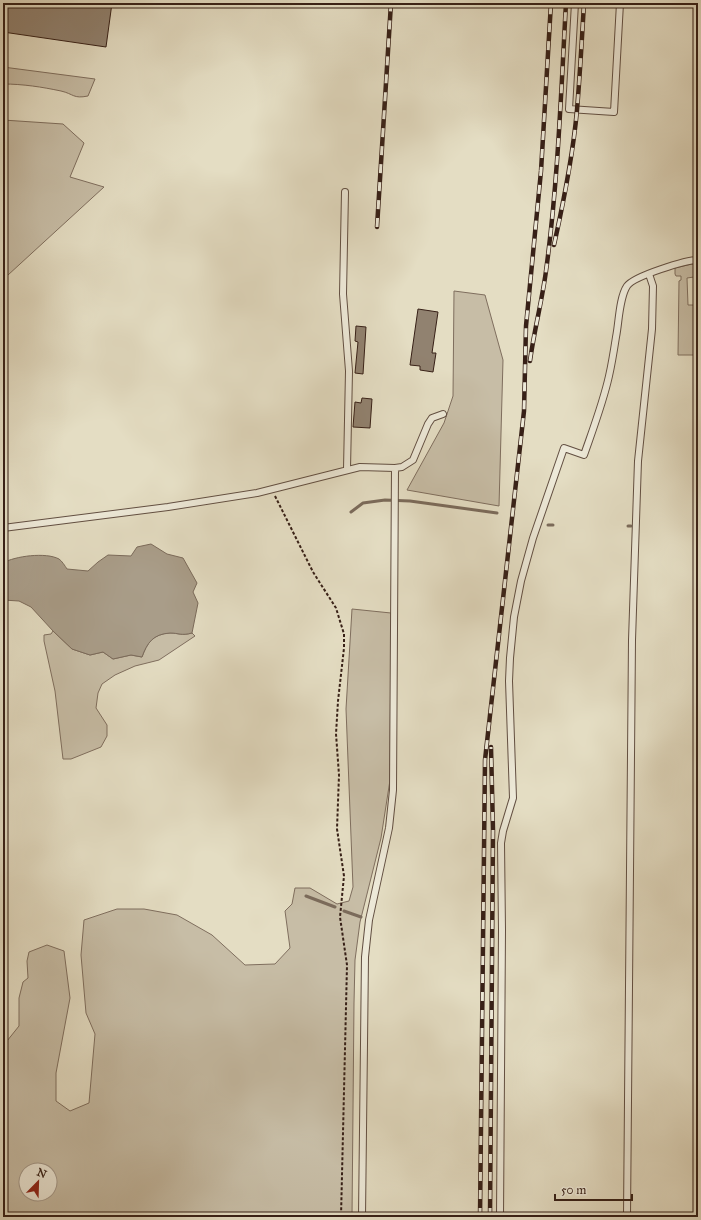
<svg xmlns="http://www.w3.org/2000/svg" width="701" height="1220" viewBox="0 0 701 1220" font-family="'IM FELL Great Primer',serif">
<rect width="100%" height="100%" fill="#e4ddc3"/>
<filter id="stains"><feTurbulence type="fractalNoise" baseFrequency=".005" numOctaves="4"/><feColorMatrix values="0 0 0 0 .2 0 0 0 0 .09 0 0 0 0 .02 0 0 0 .5 -.17"/></filter>
<radialGradient id="worn" r=".72"><stop offset=".6" stop-color="#630" stop-opacity="0"/><stop offset="1" stop-color="#630" stop-opacity=".3"/></radialGradient>
<path fill="#c7bda6" stroke="#7f6e5e" fill-rule="evenodd" d="M3,67L95,79L88,96C73,99 74,94 61,91C42,87 23,84 3,84Z
M3,120L63,124L84,143L70,177L104,187L8,275L3,278Z
M692,264H698V285H695L694,277L687,278L688,305H698V355H678L679,281L681,280V276H676L675,274V268Z
M454,291L485,295L503,360L499,506L407,490L444,423L453,396Z
M352,609L391,613L390,780L381,838L360,922L355,960L354,1003L352,1217H3V1046L19,1026V998L23,982L28,978L27,961L29,952L47,945L64,951L70,998L56,1073V1101L70,1111L89,1103L95,1034L86,1013L81,955L84,920L117,909H144L177,915L212,935L245,965L275,964L290,948L285,911L292,904L295,888H310L337,904L349,901L353,887L346,709ZM26,1170H50V1194H26Z
M53,631L72,649L90,655L103,652L113,659L131,655L142,657C147,643 153,634 170,633C179,633 181,636 192,633L195,636L159,660L135,666L115,675L102,684L98,693L96,708L107,725V736L101,747L71,759H63L55,691L44,641V635L51,634Z"/>
<path fill="#a99d89" stroke="#7b6b5b" d="M151,544L167,554L183,558L197,583L193,592L198,603L192,633C181,636 179,633 170,633C153,634 147,643 142,657L131,655L113,659L103,652L90,655L72,649L53,631L31,607L19,601L3,600V563C15,556 46,552 59,559C62,561 65,566 67,569L88,571L98,562L108,555L131,556L137,547Z"/>
<g fill="none" stroke-linecap="round" stroke-linejoin="round">
<path stroke="#7b6b5b" stroke-width="3" d="M351,512L363,503L385,500L410,501L497,513
M548,525H553
M628,526H631
M306,896L335,907
M344,911L361,917"/>
</g>
<path fill="#918270" stroke="#372017" d="M3,3H112L106,47L3,32Z
M418,309L438,312L432,353H436L433,372L420,370V366L410,365Z
M356,326L366,327L363,374L355,373L358,342L355,341Z
M362,398L372,399L370,428L353,427L355,402L361,403Z"/>
<g fill="none" stroke-linecap="round" stroke-linejoin="round">
<defs>
<path id="lane" d="M575,3L569,109L614,112L620,3
M345,192L343,294L349,371L347,469
M697,295H698
M3,528L168,507L257,493L360,467L395,468L402,467L413,460L428,424L432,418L443,414
M362,1217L365,957L369,920L389,828L393,790L395,468
M500,1217L502,930L501,843L503,831L513,798L509,681L510,658L514,617L521,581L533,538L564,448L584,455C593,429 603,403 609,376C612,363 614,350 616,337C619,323 619,298 627,286C634,276 686,260 698,260
M627,1217L632,640L638,461L652,329L653,286L649,274"/>
</defs>
<use href="#lane" stroke="#624f42" stroke-width="8"/>
<path stroke="#372017" stroke-width="2" stroke-dasharray="3 2" stroke-linecap="butt" d="M275,496L313,572L336,608L344,634V648L338,701L336,734L339,775L337,829L344,876L340,917L347,965L341,1217"/>
<use href="#lane" stroke="#ede9d8" stroke-width="6"/>
<defs>
<path id="rail" d="M697,71L698,66
M377,227L391,3
M554,245C564,200 573,155 577,110C580,74 582,38 584,3
M530,361C534,331 542,301 546,271C558,182 561,93 566,3
M480,1217L485,760L524,411L526,326L541,171L551,3
M490,1217L493,830L491,747"/>
</defs>
<use href="#rail" stroke="#372017" stroke-width="4.5"/>
<use href="#rail" stroke="#ede9d8" stroke-width="3" stroke-dasharray="9" stroke-linecap="butt"/>
</g>
<rect width="701" height="1220" fill="none" stroke="#e4ddc3" stroke-width="16"/>
<rect x="4" y="4" width="693" height="1212" fill="none" stroke="#372017" stroke-width="2"/>
<rect x="8" y="8" width="685" height="1204" fill="none" stroke="#372017"/>
<g transform="translate(38 1182) rotate(23)"><circle r="19" fill="#ede9d8" stroke="#a4998b"/>
<path d="M0-3L7 15L0 10L-7 15Z" fill="#8f2418"/>
<text y="-6" font-size="11" font-weight="bold" text-anchor="middle" fill="#372017">N</text>
</g>
<path d="M555 1194v6h77v-6" fill="none" stroke="#372017" stroke-width="2"/>
<text x="561" y="1194" font-size="12" fill="#372017" stroke="#ede9d8" stroke-width="3" paint-order="stroke">50 m</text>
<rect width="100%" height="100%" filter="url(#stains)"/>
<rect width="100%" height="100%" fill="url(#worn)"/>
</svg>
